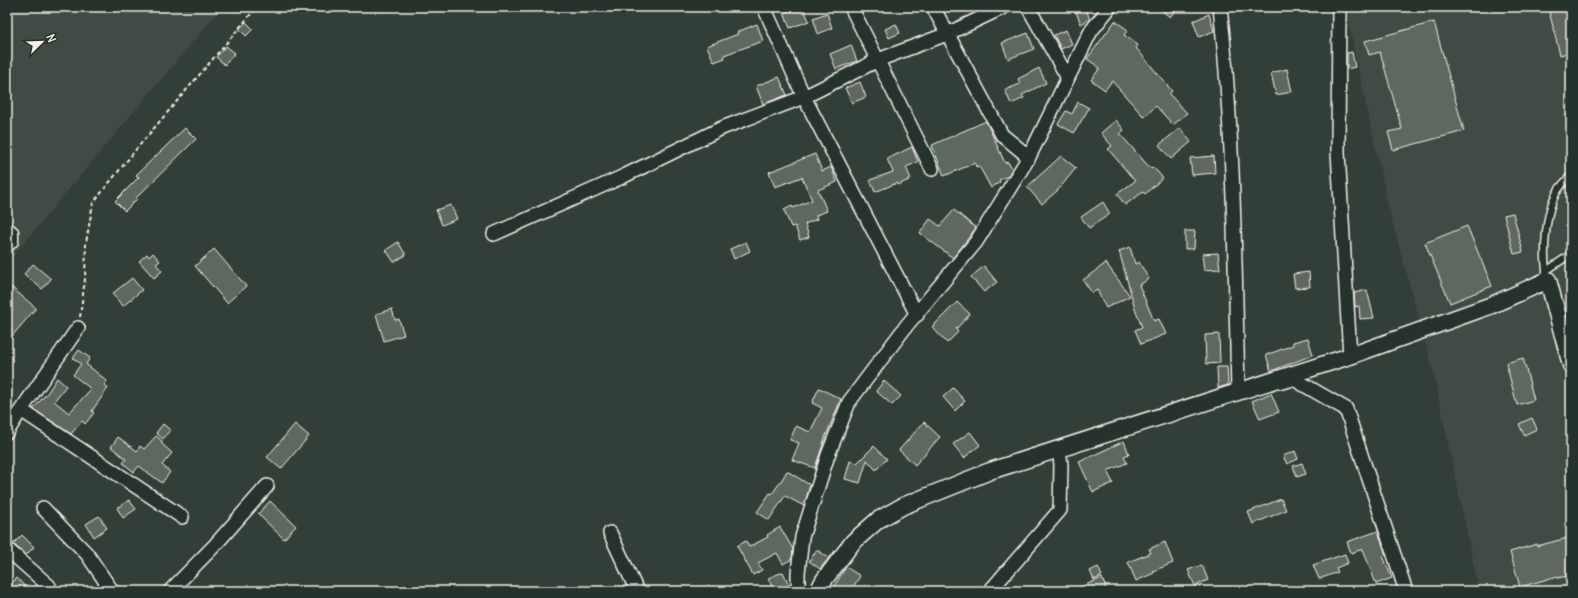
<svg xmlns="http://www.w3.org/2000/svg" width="1578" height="598" viewBox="0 0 1578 598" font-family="Delius,sans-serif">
<rect width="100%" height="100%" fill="#323e38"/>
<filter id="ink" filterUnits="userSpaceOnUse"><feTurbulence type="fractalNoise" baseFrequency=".025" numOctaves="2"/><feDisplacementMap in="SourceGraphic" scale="8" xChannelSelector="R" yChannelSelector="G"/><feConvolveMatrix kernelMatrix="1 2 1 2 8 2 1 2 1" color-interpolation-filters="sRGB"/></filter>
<g filter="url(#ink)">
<path fill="#404b44" d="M7,7H222L7,263Z
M1345,7H1571V591H1479L1433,370L1388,206Z"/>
<path fill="#5f6861" stroke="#f4f1e8" d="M798,7H803L809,21L790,28L784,13Z
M1074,7H1085L1090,19L1081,24Z
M1157,7H1178L1170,17Z
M1548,7H1571V52L1560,55Z
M827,13L832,28L818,34L813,18Z
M1209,14L1214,31L1199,37L1193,21Z
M1115,21L1128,30L1124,35L1138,45L1136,48L1172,91L1169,94L1187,113L1173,125L1156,106L1144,117L1112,81L1105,90L1091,80L1100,68L1087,59Z
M246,22L253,29L246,36L239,29Z
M1434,22L1464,131L1393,150L1388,132L1402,129L1380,52L1369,55L1365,41Z
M757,24L763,41L724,55L725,58L714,62L707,46L738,34L737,32Z
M896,24L900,33L889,38L885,29Z
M1066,30L1072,44L1061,49L1054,35Z
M1028,33L1034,49L1008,59L1002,43Z
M851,45L857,61L836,69L830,54Z
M226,46L235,53L225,65L216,57Z
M1352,52L1355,67L1347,69V53Z
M1039,68L1046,83L1022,95L1024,98L1011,104L1005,90L1020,84L1018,79Z
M1287,69L1292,92L1276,95L1271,73Z
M779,77L787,95L763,104L756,86Z
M860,82L866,97L852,103L845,88Z
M1078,102L1089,108L1074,133L1058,124L1066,111L1072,114Z
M1116,120L1124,130L1120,134L1151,169L1153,167L1163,178L1145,194L1143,192L1125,205L1117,194L1135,181L1108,149L1112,146L1101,133Z
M986,121L1005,163L1008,162L1012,169L1008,176L999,180L1000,182L991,188L979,166L976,167L975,163L944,176L932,145Z
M185,128L196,139L136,198L137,199L125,211L115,201L139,177L136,175Z
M1180,128L1191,142L1171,159L1159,145Z
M912,147L918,162L906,167L911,179L898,185L897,183L875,192L870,180L893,172L887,159Z
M815,154L822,171L831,167L837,182L818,190L827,211L816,215L817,219L805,224L809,237L800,240L795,226L791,227L784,210L792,206L793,208L812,200L802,177L775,187L769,172Z
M1061,156L1076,168L1058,190L1042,204L1027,187Z
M1214,156L1215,173L1192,175L1190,158Z
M1103,202L1110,214L1089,228L1081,217Z
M451,205L457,219L442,225L436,210Z
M954,210L976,228L953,258L920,233L930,219L940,226Z
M1513,213L1523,252L1514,254L1504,215Z
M1467,226L1492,286L1450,303L1425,243Z
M1185,231H1195L1194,249H1185Z
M398,242L406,255L394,262L386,250Z
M746,242L750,251L734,259L730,249Z
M1130,247L1135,264L1139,262L1149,279L1139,285L1154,321L1159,319L1166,334L1141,344L1135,330L1142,327L1136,312L1119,251Z
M214,249L246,286L227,303L195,266Z
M153,253L160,261L156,264L162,271L154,278L139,261L147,254L149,257Z
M1218,253L1220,269L1204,270L1202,254Z
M1106,263L1130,296L1106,308L1097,290L1092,293L1083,280Z
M33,264L51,279L42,289L24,274Z
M984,266L997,282L984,292L971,277Z
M1309,272L1310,287L1295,288L1293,274Z
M132,278L142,290L123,306L112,294Z
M11,287L36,308L7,342V292Z
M1367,290L1374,318L1360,319L1359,306L1355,307V305L1354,293Z
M957,302L970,314L956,329L958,332L947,343L932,327Z
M392,309L395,320L399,319L404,335L384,341L376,314Z
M1219,334L1220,363L1206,364L1205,335Z
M1308,338L1313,355L1271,371L1266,355L1293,345V342Z
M79,350L90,358L86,364L107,381L104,385L108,388L92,411L94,413L85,424L82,421L71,434L33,409L48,392L57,378L66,386L54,401L69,413L91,389L73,375L81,364L73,358Z
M1523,358L1534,400L1517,405L1506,363Z
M1217,367H1227L1228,385L1218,388Z
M884,381L901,396L892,405L876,391Z
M819,388L841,399L825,438L815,468L792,460L799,443L790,440L796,426L810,432L822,408L812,403Z
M953,388L965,401L955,411L943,397Z
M1271,393L1279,412L1260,419L1252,401Z
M1532,418L1537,429L1524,435L1519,424Z
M924,422L940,437L915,465L899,450Z
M163,424L170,430L163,439L156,433Z
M295,424L309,436L281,469L267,457Z
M970,432L980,445L964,458L953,444Z
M156,436L163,442L161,443L172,453L162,465L170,472L162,483L139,466L134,472L123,463L126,459L111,447L118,437L137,451L140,446L144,449Z
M1124,441L1129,454L1124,456L1127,463L1107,471L1113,483L1093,492L1079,462Z
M874,446L887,459L876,470L867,460L860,483L845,479L850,461L857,463Z
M1295,451L1298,459L1287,464L1283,456Z
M1302,463L1306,474L1297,477L1293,466Z
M787,471L810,485L804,506L785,496L769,520L757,512L770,493L772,494L781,481Z
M1281,499L1286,510L1253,524L1248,512Z
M129,500L136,509L123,518L117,508Z
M270,501L296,526L284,539L258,514Z
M99,516L107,528L94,537L86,524Z
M780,527L793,549L792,559L783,564L777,553L758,563L762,570L753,575L737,546L746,541L749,547L768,537L767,535Z
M1378,531L1386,555L1383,556L1392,578L1376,584L1363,549L1351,553L1347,542Z
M22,535L34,547L26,555L13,544Z
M1571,537V575L1558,578V576L1520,587L1510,552L1537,544V546Z
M1165,542L1173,563L1153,571L1154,573L1136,581L1128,562L1151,553L1149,549Z
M817,550L829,558L820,569L809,561Z
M1345,554L1348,563L1336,568L1338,572L1319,579L1313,565Z
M1202,565L1208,580L1195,586L1188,570Z
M846,567L860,576L851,591H831Z
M1098,567L1102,576L1094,580L1090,571Z
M783,572L790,587V591H774L768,578Z
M17,578L29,591H7V588Z
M1102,578L1107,591H1071Z"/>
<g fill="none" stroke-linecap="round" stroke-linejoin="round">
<defs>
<path id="service" d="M7,224L15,231V242L7,251
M1546,271L1571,254
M1548,280C1542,258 1545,212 1557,192C1560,186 1567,180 1571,175"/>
<path id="minor" d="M764,7L804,97L917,315
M851,7L932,169
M933,7L1002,135L1029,157
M1028,7L1068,78
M1220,7C1234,135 1235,264 1238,393L1245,391
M1339,7L1338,152L1350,356
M494,234L622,177L722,128L804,97L878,60L947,34L1004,7
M1282,382L1294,379L1346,409L1406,591
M21,410L182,517
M7,432L21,410L78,328
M43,508L87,554L112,591
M610,533L637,591
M7,549L49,586
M170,591L215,545L267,486
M798,591V573L802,537L828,455L849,402L907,325L976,242L1029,157L1091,31L1110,7
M990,591L1060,510L1061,465L1059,449"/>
<path id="tertiary" d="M818,591L824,580L853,542L878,520L903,506L990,471L1350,356L1492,305L1548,280L1571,365"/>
</defs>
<use href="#service" stroke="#f4f1e8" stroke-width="9"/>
<use href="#minor" stroke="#f4f1e8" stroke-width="16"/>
<use href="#tertiary" stroke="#f4f1e8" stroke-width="19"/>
<path stroke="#f4f1e8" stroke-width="2" stroke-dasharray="4 3" stroke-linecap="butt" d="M80,317L85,279L86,243L93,203L138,147L257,7"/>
<use href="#service" stroke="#26332d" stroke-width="6"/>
<use href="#minor" stroke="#26332d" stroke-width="13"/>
<use href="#tertiary" stroke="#26332d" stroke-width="16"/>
</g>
</g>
<rect width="1578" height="598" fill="none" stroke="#26332d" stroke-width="24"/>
<rect x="12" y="12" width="1554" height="574" fill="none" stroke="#f4f1e8" stroke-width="1.5" filter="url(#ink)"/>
<g transform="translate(42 42) rotate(67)" stroke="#26332d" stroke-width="3" paint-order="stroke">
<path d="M0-3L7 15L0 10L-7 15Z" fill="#f4f1e8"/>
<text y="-6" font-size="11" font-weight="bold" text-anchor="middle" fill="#f4f1e8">N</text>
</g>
</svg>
